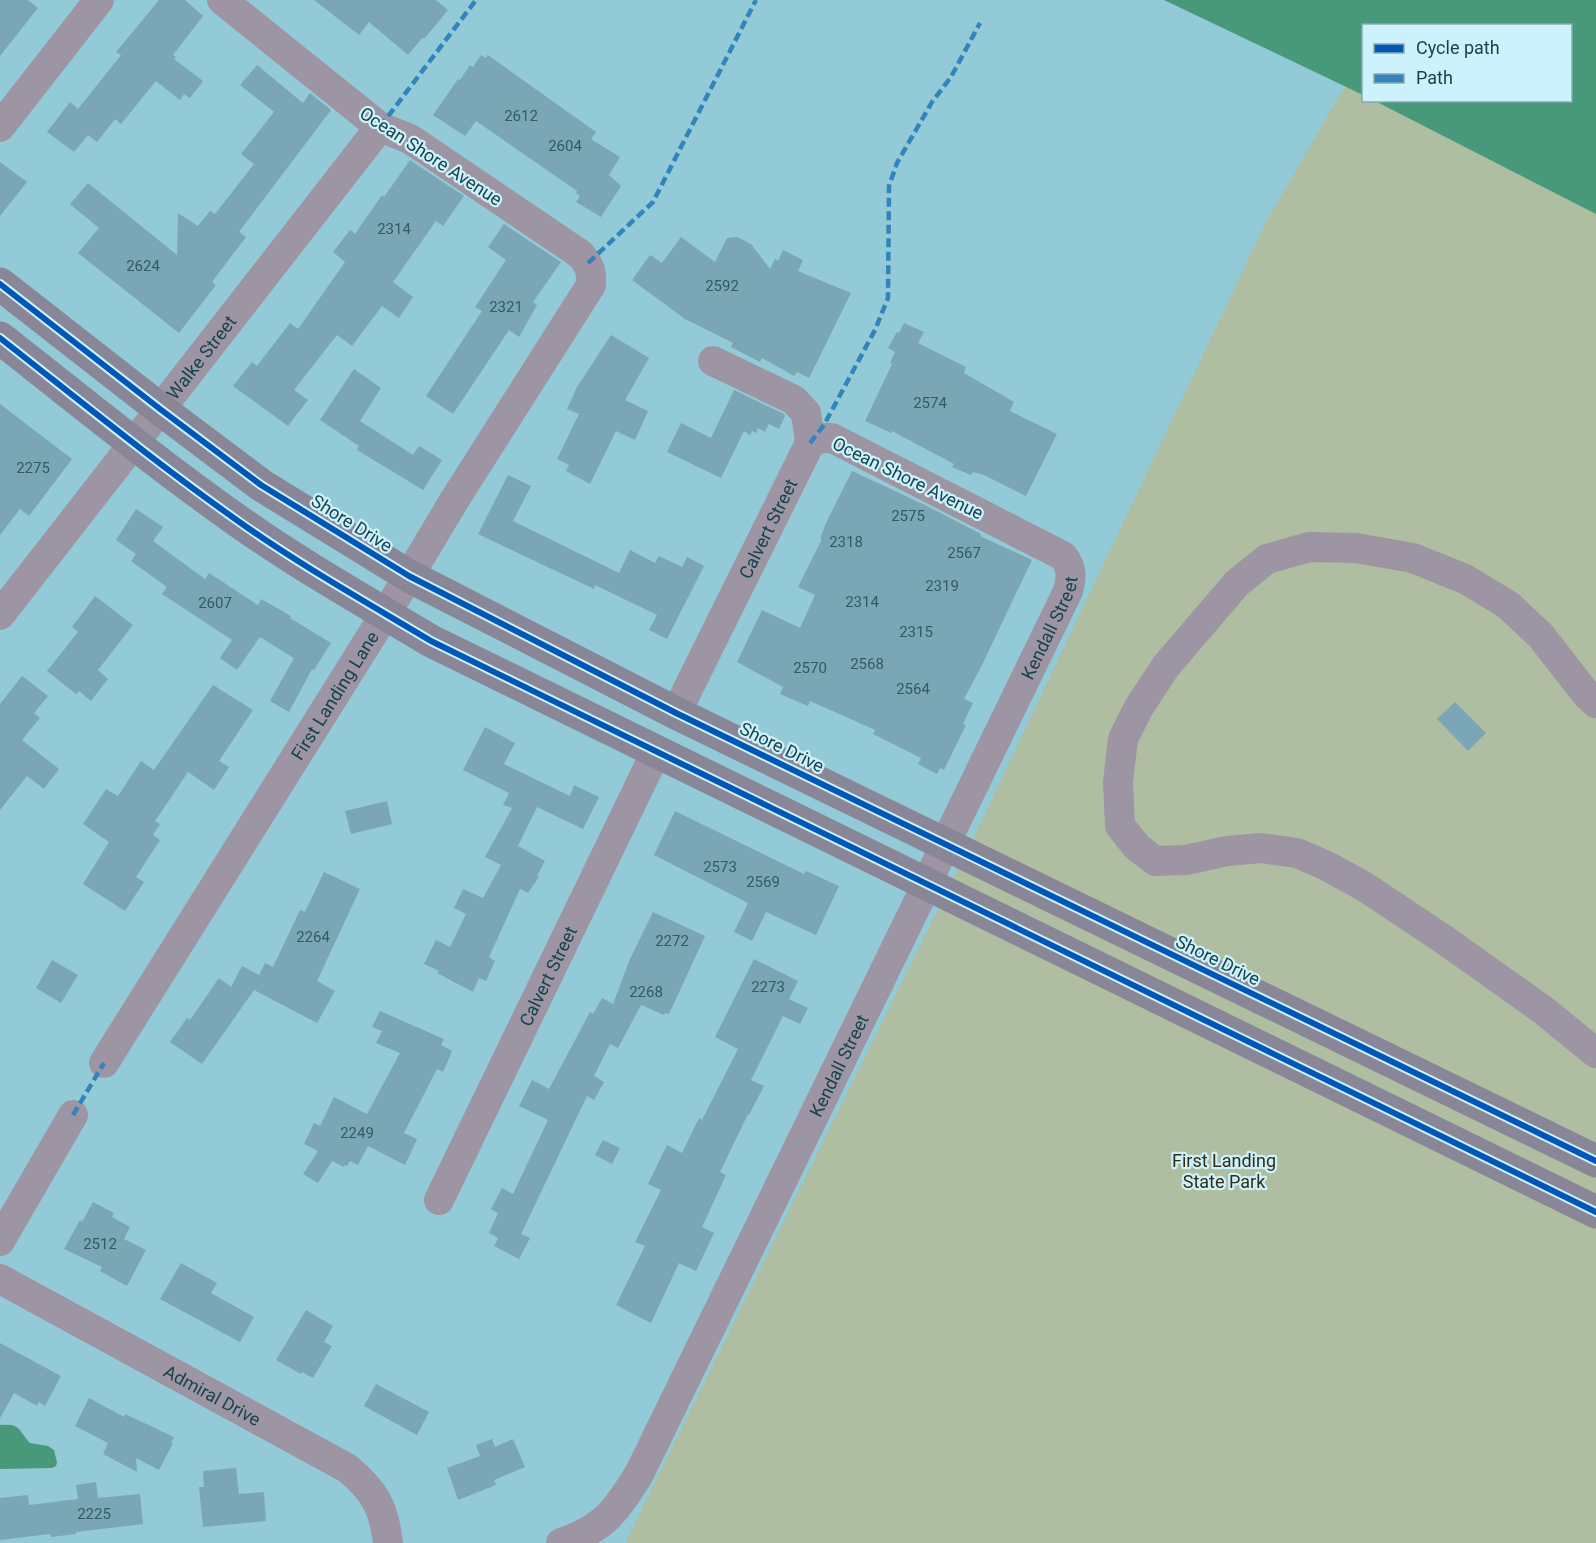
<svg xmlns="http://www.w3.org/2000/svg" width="1596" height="1543" viewBox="0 0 1596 1543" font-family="Roboto,sans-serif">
<rect width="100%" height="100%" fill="#92cad7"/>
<path fill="#afbea0" d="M1345,86L1363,95L1364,100L1375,101L1596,214V1543H625L980,824L1266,222Z"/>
<path fill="#48987a" d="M1164,0H1596V214L1375,101L1570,100V26H1364L1363,95Z
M0,1425C21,1423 18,1430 30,1443L48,1446L54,1450L57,1462L56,1466L52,1468L0,1469Z"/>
<path fill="#7ba6b6" d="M0,0H28L38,8L0,56Z
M159,0H185L203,16L173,55L176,57L174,59L203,81L190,98L184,94L180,100L156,81L121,124L115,119L97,142L88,135L74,152L47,132L70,102L78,109L121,55L116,52Z
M314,0H436L448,10L424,39L422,38L408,55L369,22L359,35Z
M481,55L486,58L488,55L506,68L596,132L591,139L620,157L609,175L621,186L601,217L576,202L580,196L576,193L577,191L476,121L465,136L433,115L458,79L460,80L470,65L473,67Z
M257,65L303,103L310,93L331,110L239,232L246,237L212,282L216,285L179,333L78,253L99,228L70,204L88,183L177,255L178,213L198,226L210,211L215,214L254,164L241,154L274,112L240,85Z
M410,160L464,196L443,226L436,221L393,282L413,297L399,318L382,306L352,346L337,335L294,390L308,400L288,426L233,386L252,362L257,366L290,323L298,329L345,262L333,252L350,230L355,234L382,195L384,197Z
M0,162L27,182L0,216Z
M504,224L561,262L533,302L537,305L519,337L509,330L453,414L426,396L482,311L475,307L506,260L488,247Z
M681,237L715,262L727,238L737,237L751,244L770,269L775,259L778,261L783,250L803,260L798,271L851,293L809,378L797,372L794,376L762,358L760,362L731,347L733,343L685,319L632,280L650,255L662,263Z
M904,323L924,332L918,343L966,367L964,373L1014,402L1010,411L1057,434L1026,496L984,475L973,472L971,475L952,467L954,464L892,431L891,433L865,421L892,364L890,363L895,352L888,348L897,332L899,333Z
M611,335L649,358L625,400L648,411L635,440L616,431L590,484L566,471L569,465L557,459L579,414L567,409L577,387Z
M354,369L381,388L360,421L413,455L419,446L442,460L423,490L357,450L359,446L320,420Z
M734,390L784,414L785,416L779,429L769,424L765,432L758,428L756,433L752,431L750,435L744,431L721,478L667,452L681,423L711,438Z
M0,404L72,459L29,516L20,509L0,535Z
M852,471L927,506L981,534L980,536L1032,560L981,667L964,699L973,703L963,724L966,725L944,770L940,768L937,774L918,764L921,758L873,734L875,730L810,701L808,706L780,694L783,687L737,662L762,610L800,628L815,595L798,587L822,539H820L826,523Z
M508,475L531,486L513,521L619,573L630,550L655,563L659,556L682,567L687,557L704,566L667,639L649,630L657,615L595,585L594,589L478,534Z
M136,509L163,527L153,541L205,579L209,573L258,605L261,599L291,616L290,618L331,643L314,670L312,669L289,712L270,701L294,658L260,637L237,670L220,658L232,640L162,594L167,587L131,561L136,554L116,540Z
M95,596L133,625L98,670L108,679L91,701L79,691L76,694L47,671L78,632L72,627Z
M22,676L48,696L34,713L40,718L22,740L59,769L44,789L27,776L0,810V704Z
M213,685L253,710L219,761L229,767L214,790L188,772L155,821L160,824L153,835L160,840L136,877L144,882L125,911L83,884L109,842L83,824L106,789L118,796L141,761L154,770Z
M1455,702L1486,733L1468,751L1437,719Z
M485,727L515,743L504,764L570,796L574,785L599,797L583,829L537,807L518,846L545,861L537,876L539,877L528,893L520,889L489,957L495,961L486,981L479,978L473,992L437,973L439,971L424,964L436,940L450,947L466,914L454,908L463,889L483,898L501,865L485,857L512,808L503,805L509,793L463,770Z
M387,801L392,824L351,834L345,811Z
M675,811L804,874L806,871L839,886L816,935L766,912L752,941L734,932L748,903L654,855Z
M324,872L360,889L317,981L335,991L317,1023L254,990L202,1064L170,1042L187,1018L190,1020L219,978L231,987L242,966L259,975L265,963L273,967L300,910L305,912Z
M653,912L705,936L669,1014L665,1013L664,1015L641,1005L618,1048L610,1044L594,1076L604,1082L594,1100L587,1096L521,1234L530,1238L519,1259L494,1246L498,1238L489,1233L498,1213L491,1209L502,1188L513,1194L548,1120L519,1106L532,1080L549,1089L590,1012L593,1014L602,998L613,1004L630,959Z
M754,959L798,981L789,999L808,1008L800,1024L783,1016L751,1080L764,1086L749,1115L748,1114L720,1172L726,1175L702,1227L714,1233L696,1271L679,1263L651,1323L616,1305L645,1246L635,1242L661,1190L648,1184L667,1145L682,1153L699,1118L702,1120L738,1049L715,1037Z
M52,960L78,975L61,1003L36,988Z
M380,1011L444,1039L441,1045L452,1051L443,1072L437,1069L404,1133L417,1139L405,1165L368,1146L358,1165L350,1161L347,1166L344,1165V1167L332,1161L318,1183L303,1174L318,1151L304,1144L314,1123L320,1126L334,1097L367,1114L400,1053L376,1043L382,1031L372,1027Z
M603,1140L620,1148L612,1164L595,1155Z
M93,1202L114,1213L112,1217L130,1227L124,1239L146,1250L127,1286L100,1271L102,1267L64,1249L80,1220L82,1222Z
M181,1263L217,1283L211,1293L254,1317L240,1342L160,1299Z
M306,1310L333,1326L324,1342L332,1346L313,1378L302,1372L301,1374L276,1360Z
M0,1343L61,1376L45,1406L39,1402L37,1406L14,1393L0,1418Z
M376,1384L429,1412L417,1435L364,1406Z
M89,1398L124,1417L125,1414L174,1437L171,1443H173L159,1470L136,1458L137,1472L103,1454L108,1443L75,1426Z
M492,1439L495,1447L513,1439L525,1467L494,1480L496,1485L458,1500L447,1468L480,1456L476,1445Z
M236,1468L239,1494L264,1492L266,1521L203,1527L199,1487H204L203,1471Z
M96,1482L98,1498L140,1494L143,1524L76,1532V1534L51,1537L50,1534L0,1540V1498L28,1495L29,1505L78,1499L76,1485Z"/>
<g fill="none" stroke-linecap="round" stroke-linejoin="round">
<g stroke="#9e95a4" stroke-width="30">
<path d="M0,127L99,0"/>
<path d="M713,361L794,400L806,413L810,443"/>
<path id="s1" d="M0,615L380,127"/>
<path d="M1596,703L1587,695L1541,636L1508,605L1465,579L1413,558L1356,548L1309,547L1267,559L1237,583L1166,666L1139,707L1123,739L1118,782L1120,826L1137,847L1155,861L1186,860L1227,851L1261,848L1297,853L1327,866L1365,887L1446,941L1543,1010L1596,1053"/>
<path id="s2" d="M676,713L810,443"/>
<path id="s3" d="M104,1063L409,576L455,499L591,285C592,271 589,264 580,254L410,139L380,127L222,0"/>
<path id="s4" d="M439,1200L656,752"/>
<path d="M0,1241L73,1115"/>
<path id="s5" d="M0,1279L347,1468C375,1491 384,1508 388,1543"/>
<path id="s6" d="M561,1543C604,1529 616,1511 639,1474L927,884L945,844L1068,591C1072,576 1072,568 1063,556L832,438H820L810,443"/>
</g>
<path stroke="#898698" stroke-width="33" d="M0,284L160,409L261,485L409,576L676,713L1596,1161
M0,338C79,400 156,463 238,521C300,565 366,602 431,641L1596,1212"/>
<path stroke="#3185ba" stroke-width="4.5" stroke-dasharray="9 4.5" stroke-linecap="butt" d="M380,127L476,0
M588,263L653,202L756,0
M810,443L824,425L875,330L888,298L889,186L897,163L932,102L951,77L980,23
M73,1115L104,1063"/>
<defs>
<path id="cycleway" d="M0,284L160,409L261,485L409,576L676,713L1596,1161
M0,338C79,400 156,463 238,521C300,565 366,602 431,641L1596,1212"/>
</defs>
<use href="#cycleway" stroke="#cdf2fc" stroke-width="10"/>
<use href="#cycleway" stroke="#0057b8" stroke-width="6"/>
</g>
<g text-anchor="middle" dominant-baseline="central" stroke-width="4.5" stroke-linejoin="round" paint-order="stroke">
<g font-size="15" fill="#305c67">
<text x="521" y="116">2612</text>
<text x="565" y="146">2604</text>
<text x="394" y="229">2314</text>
<text x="143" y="266">2624</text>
<text x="722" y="286">2592</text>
<text x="506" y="307">2321</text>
<text x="930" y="403">2574</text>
<text x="33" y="468">2275</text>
<text x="908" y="516">2575</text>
<text x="846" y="542">2318</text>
<text x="964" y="553">2567</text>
<text x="942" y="586">2319</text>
<text x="862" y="602">2314</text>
<text x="215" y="603">2607</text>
<text x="916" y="632">2315</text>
<text x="867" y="664">2568</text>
<text x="810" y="668">2570</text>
<text x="913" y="689">2564</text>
<text x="720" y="867">2573</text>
<text x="763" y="882">2569</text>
<text x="313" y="937">2264</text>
<text x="672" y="941">2272</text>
<text x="768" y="987">2273</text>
<text x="646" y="992">2268</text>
<text x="357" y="1133">2249</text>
<text x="100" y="1244">2512</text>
<text x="94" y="1514">2225</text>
</g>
<g font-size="18" fill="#17434d" stroke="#cdf2fc">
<text transform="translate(431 156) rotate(33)">Ocean Shore Avenue</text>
<text stroke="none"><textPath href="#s1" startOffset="327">Walke Street</textPath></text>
<text transform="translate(908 478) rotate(26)">Ocean Shore Avenue</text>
<text transform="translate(352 523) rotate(32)">Shore Drive</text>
<text stroke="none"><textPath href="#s2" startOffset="206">Calvert Street</textPath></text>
<text stroke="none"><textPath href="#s6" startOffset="1048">Kendall Street</textPath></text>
<text stroke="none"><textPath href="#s3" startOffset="434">First Landing Lane</textPath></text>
<text transform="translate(782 747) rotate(26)">Shore Drive</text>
<text transform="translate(1218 960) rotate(26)">Shore Drive</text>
<text stroke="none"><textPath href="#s4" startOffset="249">Calvert Street</textPath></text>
<text stroke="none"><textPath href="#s6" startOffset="562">Kendall Street</textPath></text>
<text stroke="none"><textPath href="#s5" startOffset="242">Admiral Drive</textPath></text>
</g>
<g font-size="18" fill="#322d18" stroke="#cdf2fc">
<text x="1224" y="1160">First Landing<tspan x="1224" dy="21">State Park</tspan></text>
</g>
</g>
<rect x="1362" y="24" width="210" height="78" fill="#cdf2fc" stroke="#84acb6" stroke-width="1.5"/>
<rect x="1374" y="44" width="30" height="9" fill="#0057b8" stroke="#84acb6" stroke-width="1.5"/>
<text x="1416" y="54" font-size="18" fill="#17434d">Cycle path</text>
<rect x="1374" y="74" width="30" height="9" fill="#3185ba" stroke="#84acb6" stroke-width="1.5"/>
<text x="1416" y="84" font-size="18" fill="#17434d">Path</text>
</svg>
